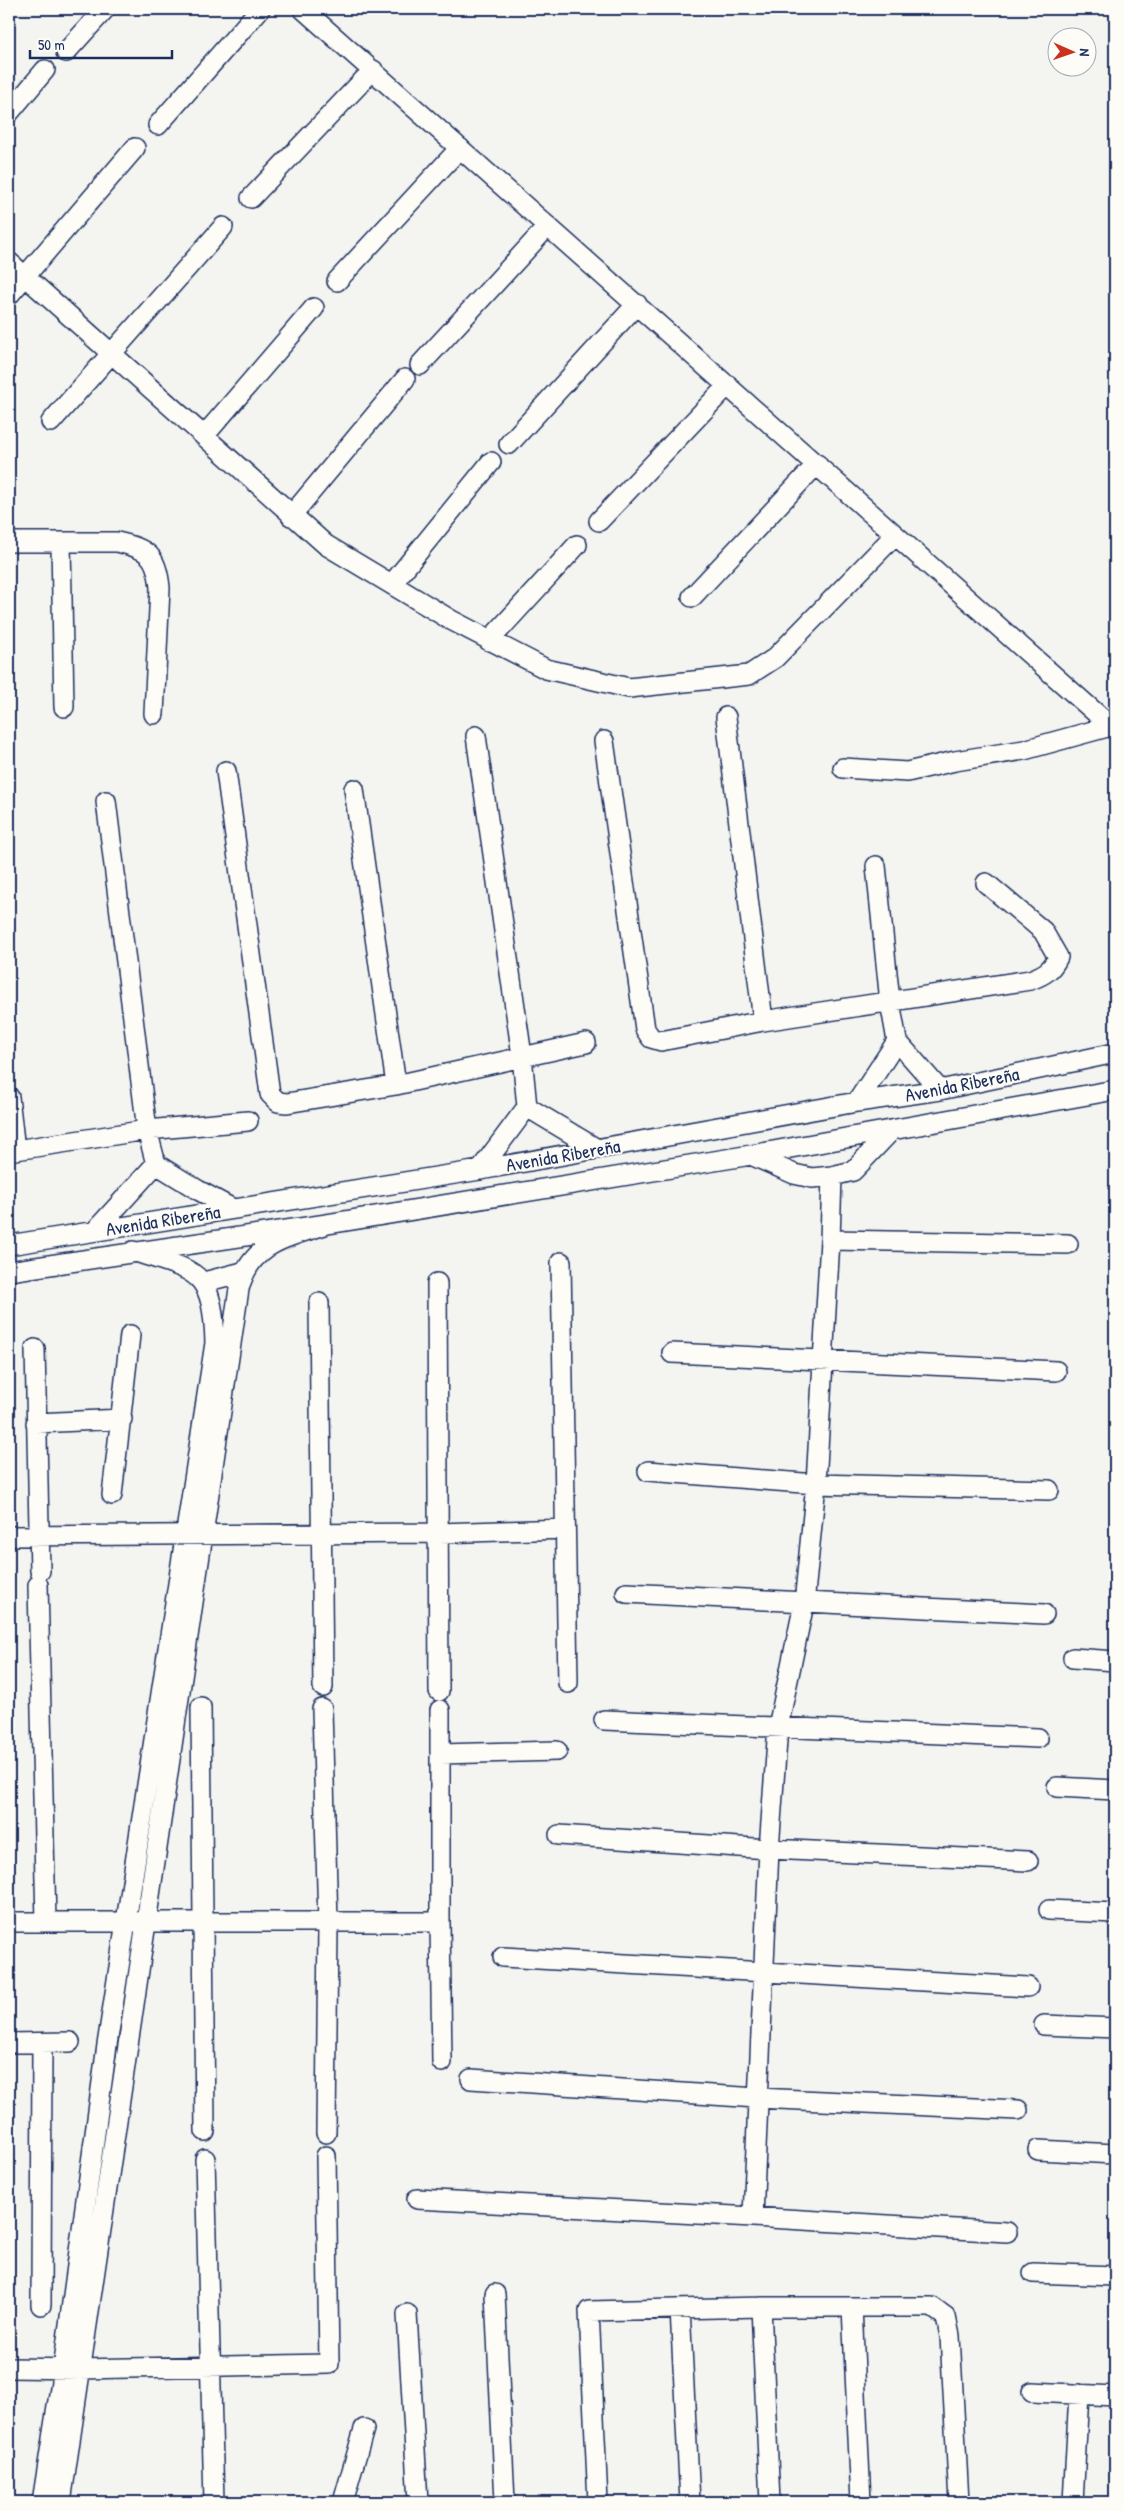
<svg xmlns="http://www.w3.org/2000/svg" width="1124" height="2511" viewBox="0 0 1124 2511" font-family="'Patrick Hand',sans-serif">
<rect width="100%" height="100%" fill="#f4f4f1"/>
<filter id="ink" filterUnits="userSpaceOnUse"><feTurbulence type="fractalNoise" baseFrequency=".02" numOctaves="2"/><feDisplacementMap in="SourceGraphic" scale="10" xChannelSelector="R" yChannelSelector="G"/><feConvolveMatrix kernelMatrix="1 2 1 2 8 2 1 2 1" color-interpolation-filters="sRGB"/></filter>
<g filter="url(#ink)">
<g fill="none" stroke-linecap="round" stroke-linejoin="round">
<defs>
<path id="minor" d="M303,9L1115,730
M66,52L105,9
M9,113L45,70
M158,125L260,9
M251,198L373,70
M9,262L326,545L451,620L546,669L629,688L749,675L775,658L895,535
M337,281L460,148
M9,295L135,148
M420,365L548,226
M51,422L223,227
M204,436L314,308
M509,444L637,304
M291,516L405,379
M599,521L728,385
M9,542H117C148,549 157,555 160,588L154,714
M61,543L64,707
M392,584L491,462
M692,597L817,464
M489,641L577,545
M726,717L763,1021
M476,736L522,1056L527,1107L480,1170
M604,741L645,1029L651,1038L661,1041L763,1021L1030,980C1044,975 1051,971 1058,957L1043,931L986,883
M843,768L907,772L955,761L1024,750L1111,726
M226,771L270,1094L278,1102L287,1103L396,1085L586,1043
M354,789L396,1085
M106,801L147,1130L156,1164L198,1190L233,1209
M876,866L890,1002L897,1041L940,1090
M9,1097L15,1150
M857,1102L897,1041
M527,1107L597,1149
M9,1151L147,1130L248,1121
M751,1155L794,1174L812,1178L832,1176L853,1171L892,1130
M832,1176L830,1240L1068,1244
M95,1231L156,1164
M9,1245L480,1170L857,1102L940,1090L1115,1053
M561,1262L568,1683
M9,1271L327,1224L751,1155L1115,1090
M204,1282L243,1272
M437,1283L439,1691
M319,1303L323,1687
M35,1349L40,1571
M672,1353L1056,1371
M36,1423L122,1419
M648,1471L816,1484L1049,1490
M112,1495L130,1335
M9,1536L439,1533L565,1529
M38,1585L46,1922
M626,1593L1044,1614
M1073,1658L1115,1661
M201,1707L205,2131
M322,1709L328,1923L326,2133
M440,1710V1922
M604,1720L1038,1738
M440,1754L557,1751
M1057,1787L1115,1790
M559,1835L769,1849L1028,1861
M1049,1910L1115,1913
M9,1922H440L442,2062
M503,1957L1028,1987
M1044,2025L1115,2028
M9,2043L70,2042
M471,2079L757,2098L1018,2110
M1038,2150L1115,2154
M205,2159L214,2502
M417,2199L753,2217L769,1849L778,1727L804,1604L816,1484L830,1240
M753,2217L1007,2232
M1033,2273L1115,2276
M495,2294L505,2502
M41,2305L42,2043
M761,2307L770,2502
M852,2307L861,2502
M680,2309L690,2502
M407,2314L418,2502
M9,2368L80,2369L329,2364L326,2156
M1032,2392L1115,2396
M42,2502L63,2369L107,2045L215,1343C213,1268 196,1272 133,1251
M61,2502L239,1289C251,1242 287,1238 327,1224
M343,2502L364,2429
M598,2502L589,2311L761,2307H932L946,2317L950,2336L959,2502
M1073,2502L1079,2394"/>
</defs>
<use href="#minor" stroke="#1b2f5e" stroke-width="22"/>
<use href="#minor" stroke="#fdfcf7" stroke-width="19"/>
</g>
</g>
<g text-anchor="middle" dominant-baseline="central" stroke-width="4" stroke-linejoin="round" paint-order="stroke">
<g font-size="19" fill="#1b2f5e" stroke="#fdfcf7">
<text transform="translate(962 1084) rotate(-11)">Avenida Ribereña</text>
<text transform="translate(563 1155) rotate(-10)">Avenida Ribereña</text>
<text transform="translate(163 1220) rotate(-9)">Avenida Ribereña</text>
</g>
</g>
<rect width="1124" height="2511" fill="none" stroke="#fdfcf7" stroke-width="30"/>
<rect x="15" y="15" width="1094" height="2481" fill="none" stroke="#1b2f5e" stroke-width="2" filter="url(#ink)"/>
<g transform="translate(1072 52) rotate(92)"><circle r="24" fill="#fdfcf7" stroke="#a3aaba"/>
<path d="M0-4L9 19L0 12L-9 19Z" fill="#c8321e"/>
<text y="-8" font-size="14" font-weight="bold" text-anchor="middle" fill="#1b2f5e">N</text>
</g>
<path d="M30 50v8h142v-8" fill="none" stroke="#1b2f5e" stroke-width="2.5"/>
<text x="38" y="50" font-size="15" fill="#1b2f5e" stroke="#fdfcf7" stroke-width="4" paint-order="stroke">50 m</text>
</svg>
